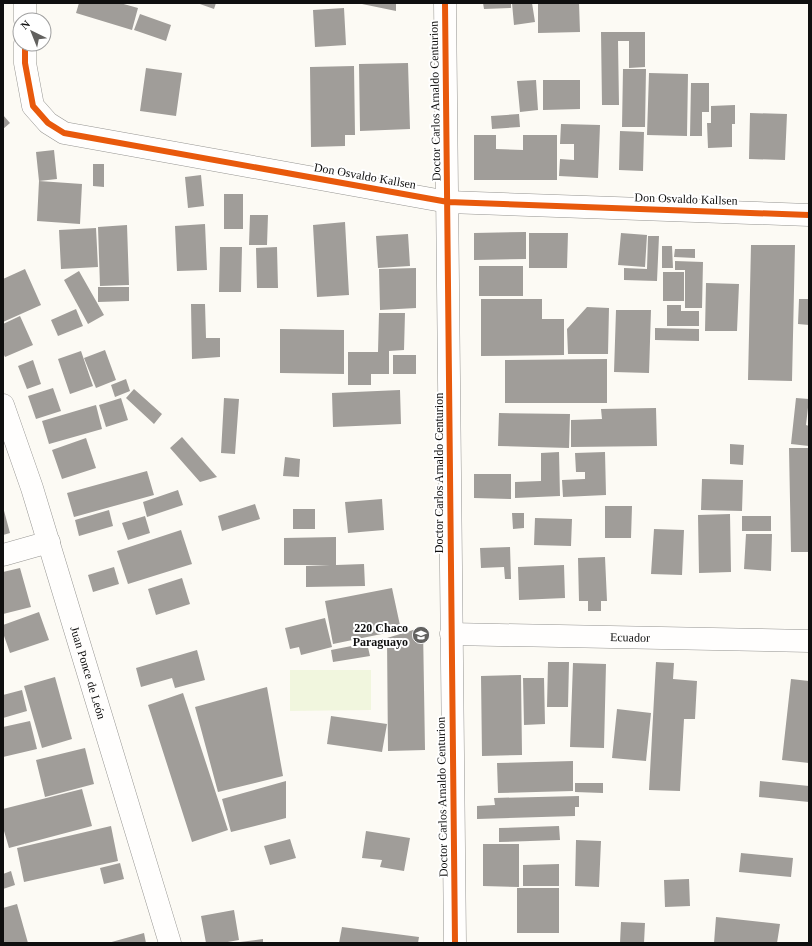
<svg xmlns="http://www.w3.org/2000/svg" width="812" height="946" viewBox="0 0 812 946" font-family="Georgia,serif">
<rect width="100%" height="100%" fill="#fcfaf4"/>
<path fill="#f1f6de" d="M290,670H371V710L290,711Z"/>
<path fill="#a09d99" d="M79,3H120L138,8L132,30L76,13Z
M197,3H216L214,9Z
M362,3H396V11L362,4Z
M483,3H511V8L484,9Z
M512,3H532L535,22L514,25Z
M538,3H579L580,32L538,33Z
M344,8L346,45L315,47L313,10Z
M140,14L171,25L166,41L134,30Z
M601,32H645V67L629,68V41H618L619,105H602Z
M408,63L410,129L360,131L359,64Z
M354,66L355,135H345V146L311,147L310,67Z
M146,68L182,73L176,116L140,111Z
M623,69H646L645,127H622Z
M649,73L688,74L687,136L647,135Z
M536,80L538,110L520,112L517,81Z
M543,80H580V109L543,110Z
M691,83H709V112H702V136H690Z
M735,105V124H732V147L708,148L707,123H711V106Z
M750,113L787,114L785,160L749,159Z
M519,114L520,127L492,129L491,116Z
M3,115L10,123L3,129Z
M561,124L600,125L598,178L559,176L560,159L574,160V144H560Z
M620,131L644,132L643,171L619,170Z
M474,135H496V149L523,150V135H557V180H474Z
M54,150L57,179L39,181L36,152Z
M93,164H104V187L93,186Z
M201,175L204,206L188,208L185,177Z
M39,181L82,184L80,224L37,221Z
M224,194H243V229H224Z
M250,215H268L267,245H249Z
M345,222L349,295L317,297L313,225Z
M205,224L207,270L177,271L175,226Z
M127,225L129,285L100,286L98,227Z
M96,228L98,267L61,269L59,230Z
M526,232V259L474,260V233Z
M529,233H568L567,268H529Z
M621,233L647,235L645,267L618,265Z
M408,234L410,266L378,268L376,236Z
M648,236H659L657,281L624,280V268L647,269Z
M751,245H795L792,381L748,380Z
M662,246H672L673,268H662Z
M220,247H242L241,292H219Z
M277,247L278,288H257L256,248Z
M675,249H695V258L674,257Z
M675,261L703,262L702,308H685V270H675Z
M479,266H523V296H479Z
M416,268V308L380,310L379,269Z
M25,269L41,305L3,322V279Z
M79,271L104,315L88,324L64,280Z
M663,272H684V301H663Z
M706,283L739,284L737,331H705Z
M98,287H129V301L98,302Z
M481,299H542V319H564V355L481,356Z
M799,299H809V325L798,324Z
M191,304H205L206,338H220V357L192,359Z
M667,305H681V311H699V326H667Z
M587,307L609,308L608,354H568L567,329Z
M76,309L83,326L58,336L51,320Z
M616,310H651L649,373L614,372Z
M379,313H405L404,350L389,351V374H371V385H348V352H378Z
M20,316L33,345L5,357L3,353V324Z
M655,328L699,329V341L655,340Z
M280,329L344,330V374L280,373Z
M105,350L116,380L96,388L84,358Z
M81,351L93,386L70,394L58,359Z
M393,355H416V374H393Z
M607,359V403H505V360Z
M33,360L41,384L27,389L18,366Z
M126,379L130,391L115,397L111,385Z
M53,388L61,411L36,419L28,396Z
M134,389L162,414L154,424L126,398Z
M400,390L401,424L333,427L332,393Z
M121,398L128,420L106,427L99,405Z
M224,398L239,399L235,454L221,453Z
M796,398L809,399L806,425L809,426V446L791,444Z
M96,405L102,429L49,444L42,421Z
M656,408L657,446L571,447V420L602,419L601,409Z
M499,413L570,414L569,448L498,446Z
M182,437L217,477L200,482L170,448Z
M86,438L96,468L62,479L52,450Z
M730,444L744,445L743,465L730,464Z
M789,448H809V552H791Z
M559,452L560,496L515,498V482L541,481V453Z
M605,452L606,495L563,497L562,480L585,479V472H576L575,453Z
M285,457L300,459L299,477L283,476Z
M147,471L154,495L74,517L67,493Z
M474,474H511V499L474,498Z
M702,479L743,480L742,511L701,510Z
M178,490L183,505L147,517L143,502Z
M382,499L384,530L348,533L345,502Z
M255,504L260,519L222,531L218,516Z
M605,506H632L631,538H605Z
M3,507L10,533L3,535Z
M293,509H315V529H293Z
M109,510L113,526L79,536L75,520Z
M512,513H524V528L513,529Z
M730,514L731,572L699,573L698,515Z
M145,516L150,533L128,540L122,523Z
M742,516H771V531H742Z
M535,518L572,519L571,546L534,545Z
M654,529L684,530L682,575L651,574Z
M181,530L192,564L128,584L117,551Z
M746,534H772L771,571L744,569Z
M336,537V565L364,564L365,586L306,587V566L330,565H284V538Z
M510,547L511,579H505L504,567L481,568L480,548Z
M605,557L607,601H601V611H588V601H579L578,558Z
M564,565L565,598L519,600L518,567Z
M114,567L119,584L93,592L88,575Z
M20,568L31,607L3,614V572Z
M182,578L190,604L156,615L148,589Z
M392,588L401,630L333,644L325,601Z
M39,612L49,640L10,653L3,633V625Z
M325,618L332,647L301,655L299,647L290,649L285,628Z
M423,627L425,750L388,751L387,638Z
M367,643L370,656L333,662L331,650Z
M197,650L205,680L175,688L172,678L141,687L136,668Z
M548,662H569L568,707H547Z
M656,662L674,663L673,679L697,681L695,719H684L680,791L649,790Z
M573,663L606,664L604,748L570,747Z
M521,675L522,755L482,756L481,676Z
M55,677L72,739L42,748L24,686Z
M523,678H544L545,724L524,725Z
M791,679L809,681V763L782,760Z
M267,687L283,776L218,792L195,707Z
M22,690L27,711L3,718V695Z
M183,693L228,830L192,842L148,705Z
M617,709L651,713L646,761L612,758Z
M331,716L387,724L382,752L327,744Z
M30,721L37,749L3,757V727Z
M85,748L94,784L45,797L36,760Z
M573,761V791L498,793L497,763Z
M286,781V818L231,832L222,799Z
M760,781L809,786V802L759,797Z
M575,783H603V793L575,792Z
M82,789L92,826L9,848L4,831H3V809Z
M579,796V807H575V816L477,819V806L495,805L494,798Z
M111,826L118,861L24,882L17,848Z
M559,826L560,840L499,842V828Z
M366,831L410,838L404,871L380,867L382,860L362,858Z
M290,839L296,858L270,865L264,846Z
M576,840L601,841L599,887L575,886Z
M483,844H519V887L483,886Z
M741,853L793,858L791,877L739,872Z
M120,863L124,879L104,884L100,868Z
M559,864V886H523V865Z
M11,871L15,885L3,889V874Z
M689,879L690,906L665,907L664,880Z
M517,888H559V933H517Z
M17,904L28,943H3V908Z
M234,910L239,940L222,943H206L201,916Z
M716,917L780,924L777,943H714Z
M621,922L645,923L644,943H620Z
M342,927L419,937L418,943H339Z
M144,933L146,943H108Z
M263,939V943H240V942Z"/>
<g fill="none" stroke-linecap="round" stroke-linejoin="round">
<defs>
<g id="minor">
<path d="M25,3V20"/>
<path d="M445,3L455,943"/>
<path d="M25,44V63L33,106L48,123L64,133L448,202L809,215"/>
<path id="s1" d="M3,405L32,488L170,943"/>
<path d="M3,555L49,542"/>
<path id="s2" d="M451,634L809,641"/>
</g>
</defs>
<use href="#minor" stroke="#969592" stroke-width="23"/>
<use href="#minor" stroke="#fffefd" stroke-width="22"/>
<defs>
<path id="cycleway" d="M445,3L455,943
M25,44V63L33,106L48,123L64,133L448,202L809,215"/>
</defs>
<use href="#cycleway" stroke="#fff" stroke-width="8"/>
<use href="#cycleway" stroke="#e8590c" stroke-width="6"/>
</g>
<defs>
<symbol id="school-disc" viewBox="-11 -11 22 22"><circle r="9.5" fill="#62615f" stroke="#fff"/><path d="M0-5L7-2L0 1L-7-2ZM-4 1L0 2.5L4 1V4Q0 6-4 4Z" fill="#fff"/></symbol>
</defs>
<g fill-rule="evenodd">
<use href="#school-disc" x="411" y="625" width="20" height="20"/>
</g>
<g text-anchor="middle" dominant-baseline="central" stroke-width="4" stroke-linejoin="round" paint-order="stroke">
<g font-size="12" fill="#0f0f0f" stroke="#fff">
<text transform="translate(435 101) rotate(-91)">Doctor Carlos Arnaldo Centurion</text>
<text transform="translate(365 176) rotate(10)">Don Osvaldo Kallsen</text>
<text transform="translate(686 199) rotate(2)">Don Osvaldo Kallsen</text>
<text transform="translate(439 473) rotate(-90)">Doctor Carlos Arnaldo Centurion</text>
<text stroke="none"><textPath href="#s2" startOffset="179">Ecuador</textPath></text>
<text stroke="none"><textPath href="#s1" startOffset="281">Juan Ponce de León</textPath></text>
<text transform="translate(442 797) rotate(-91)">Doctor Carlos Arnaldo Centurion</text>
</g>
<g font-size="12" font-weight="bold" fill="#0f0f0f" stroke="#fff" text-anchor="end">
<text x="408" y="628">220 Chaco<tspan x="408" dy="14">Paraguayo</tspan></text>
</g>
</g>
<rect width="812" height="946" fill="none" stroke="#0f0f0f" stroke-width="8"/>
<g transform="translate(32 32) rotate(317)"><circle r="19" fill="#ffffff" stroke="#9f9f9f"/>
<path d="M0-3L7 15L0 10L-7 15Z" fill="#62615f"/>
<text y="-6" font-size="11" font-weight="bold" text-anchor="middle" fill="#0f0f0f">N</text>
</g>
</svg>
